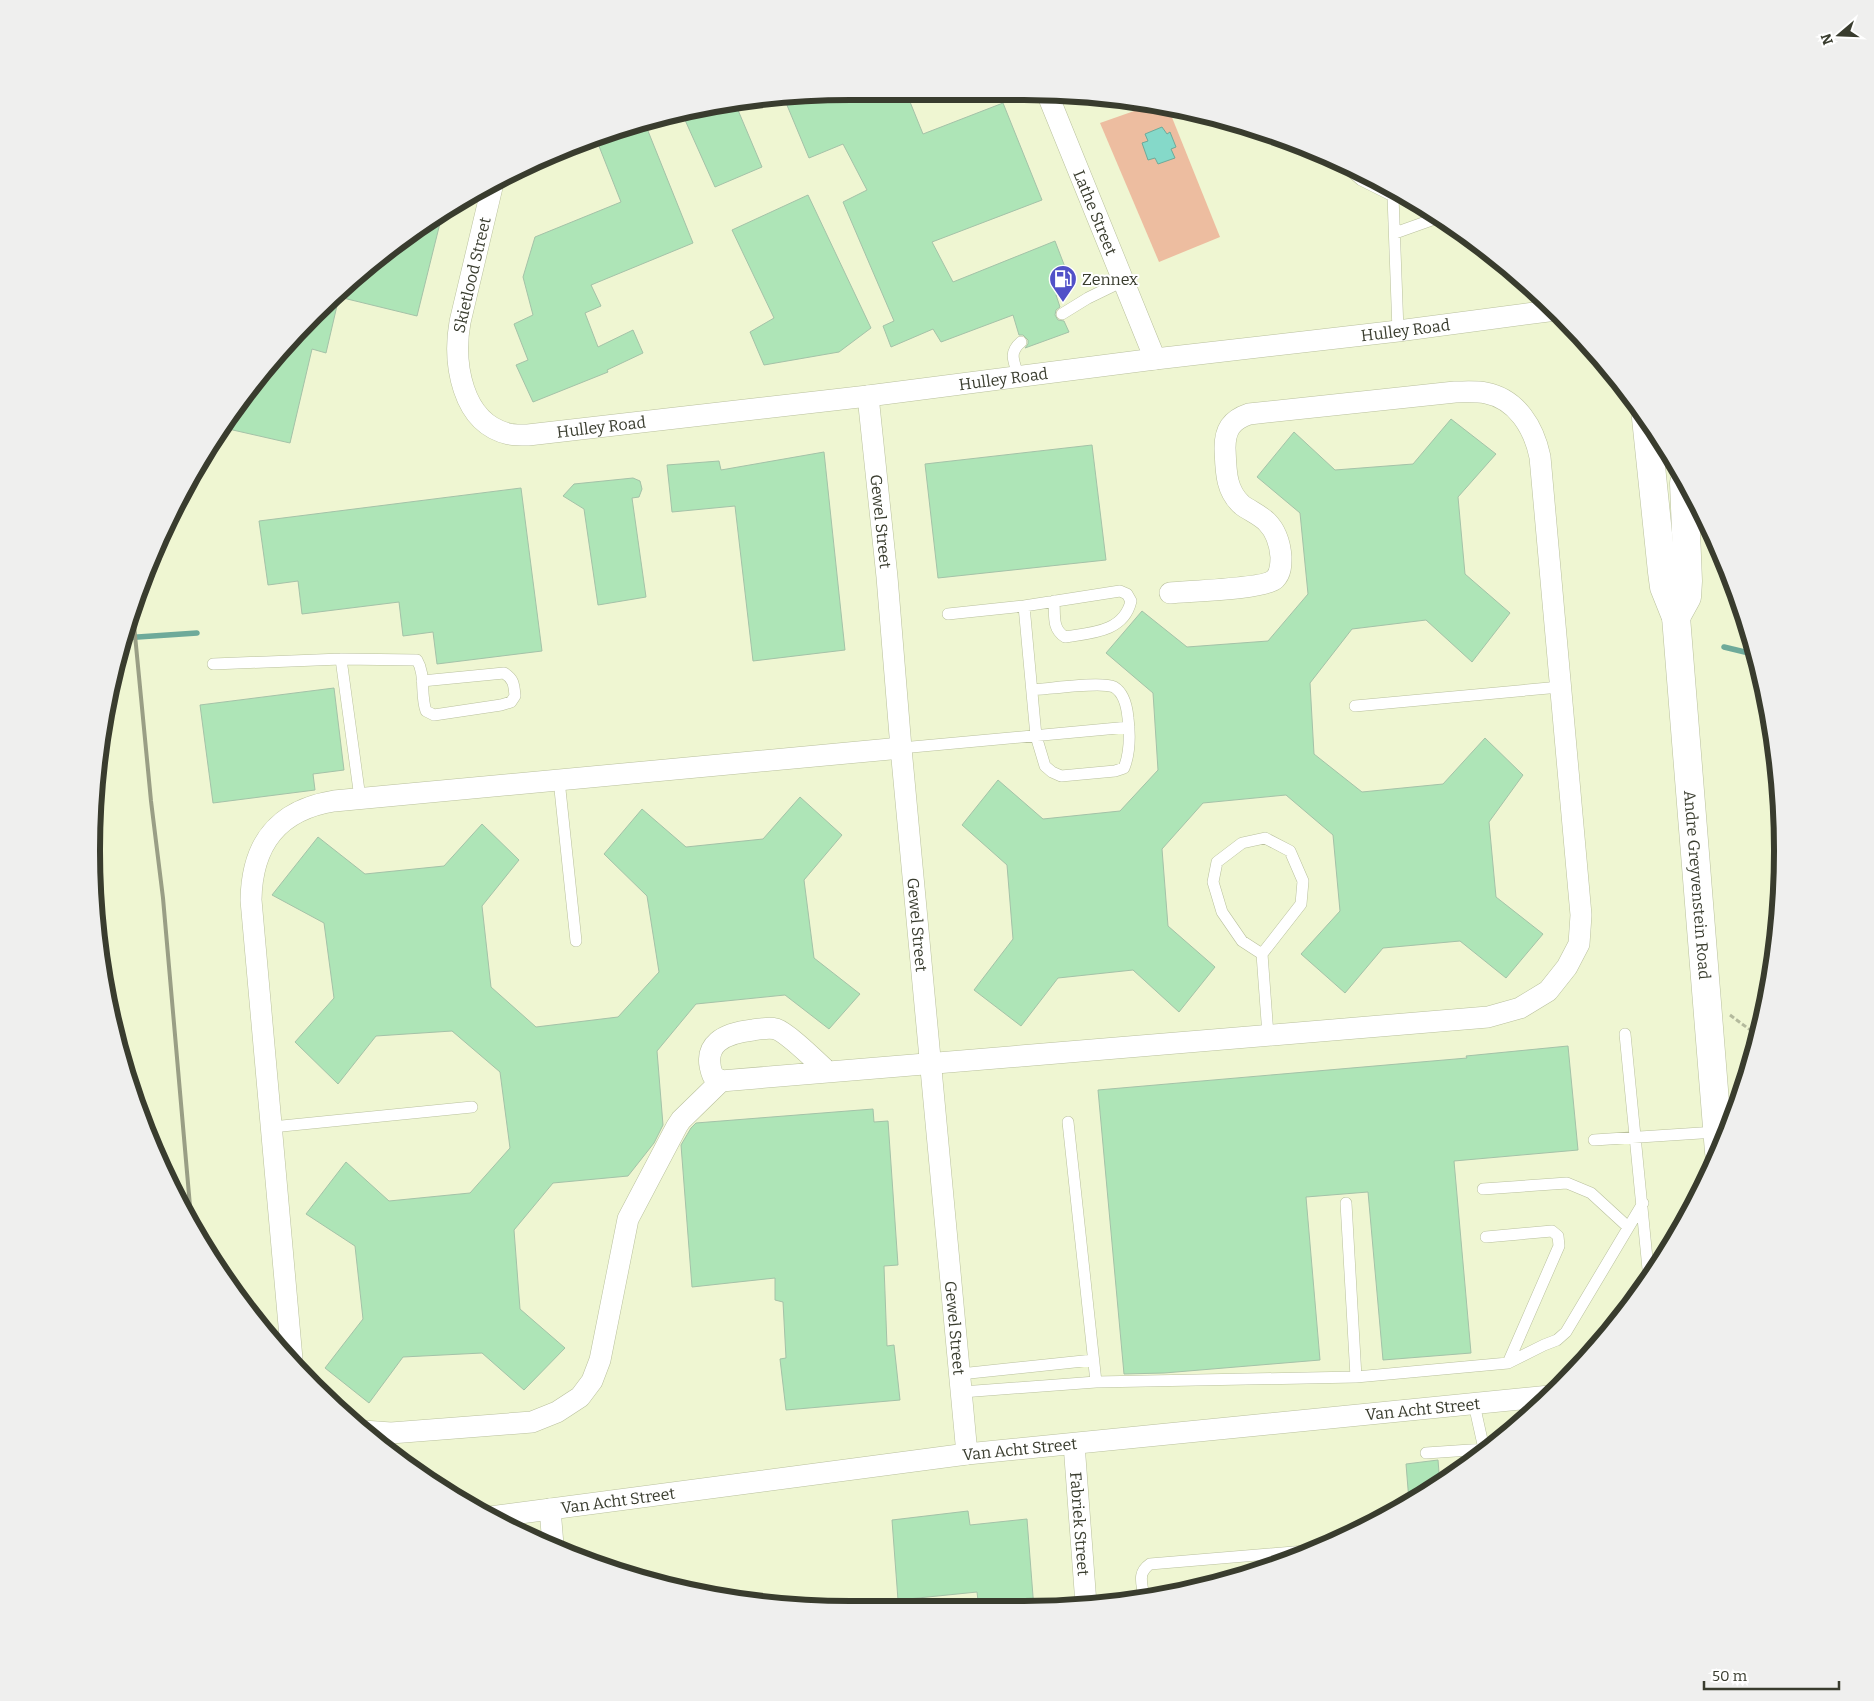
<svg xmlns="http://www.w3.org/2000/svg" width="1874" height="1701" viewBox="0 0 1874 1701" font-family="Bitter,serif">
<rect width="100%" height="100%" fill="#eff6d2"/>
<path fill="#edbda0" d="M1154,104L1167,105L1220,237L1159,262L1100,123Z"/>
<path fill="#85d9c9" stroke="#6eaa9a" d="M1162,127L1167,134L1170,132L1176,147L1171,149L1175,158L1158,164L1155,158L1148,160L1142,143L1148,141L1145,134Z"/>
<g fill="none" stroke-linecap="round" stroke-linejoin="round">
<path stroke="#6eaa9a" stroke-width="5.5" d="M123,638L197,633
M1724,647L1753,654"/>
</g>
<path fill="#aee5b7" stroke="#a4c2a8" d="M850,91L906,92L923,134L1003,103L1042,200L932,242L953,282L1055,241L1073,288L1056,295L1060,307L1056,310L1055,315L1058,320L1064,321L1069,332L1025,348L1028,344V340L1023,335H1019L1013,315L941,342L933,329L891,347L883,326L894,321L843,202L867,190L843,144L809,158L784,98Z
M735,103L762,167L715,187L681,111L702,106Z
M644,121L693,243L591,285L601,306L585,313L598,347L633,330L643,353L607,370L608,372L533,402L516,365L528,360L514,324L533,315L523,277L535,237L621,202L595,136Z
M808,195L871,328L839,352L764,365L750,332L774,318L732,230Z
M442,215L417,316L339,297L326,353L312,349L290,443L224,428L248,388L314,313L388,248Z
M1451,419L1496,454L1458,497L1465,574L1510,613L1472,662L1426,620L1352,629L1310,683L1314,754L1362,792L1443,784L1485,738L1523,775L1489,822L1496,897L1543,934L1506,978L1460,941L1383,948L1345,993L1301,954L1340,911L1333,835L1286,795L1203,803L1162,849L1168,926L1215,967L1179,1012L1133,970L1058,978L1021,1026L974,990L1013,939L1007,865L962,825L998,780L1043,819L1120,811L1158,770L1153,693L1106,653L1142,611L1187,647L1268,641L1308,594L1300,513L1257,477L1294,432L1335,470L1413,464Z
M1092,445L1106,560L938,578L925,464Z
M824,452L845,650L753,661L735,506L672,512L667,465L719,461L721,470Z
M633,478L640,481L642,489L639,497L632,498L646,597L598,605L584,509L563,496L574,484Z
M521,488L542,651L437,664L433,632L403,636L399,602L302,614L298,581L268,585L259,521Z
M334,688L344,770L313,774L315,790L213,803L200,705Z
M800,797L842,835L804,880L814,958L860,994L829,1029L785,995L696,1004L657,1051L663,1125L654,1143L628,1176L553,1183L514,1230L520,1309L565,1348L524,1390L482,1353L403,1357L369,1403L325,1368L363,1319L355,1246L306,1214L346,1162L389,1201L470,1193L510,1148L500,1072L452,1031L376,1036L338,1084L295,1042L334,998L324,923L272,895L318,837L365,874L444,866L482,824L519,860L482,906L491,987L536,1027L618,1017L659,972L647,896L604,854L642,809L686,847L763,839Z
M1568,1046L1578,1150L1454,1161L1471,1353L1383,1360L1368,1192L1306,1197L1320,1360L1164,1373L1124,1374L1098,1090L1467,1058L1466,1056Z
M873,1109L874,1122L888,1121L898,1265L884,1266L887,1346L894,1345L900,1400L786,1410L780,1359L786,1358L783,1302L775,1300V1278L692,1287L681,1145L691,1128L696,1123Z
M1438,1460L1440,1485L1409,1501L1406,1464Z
M968,1511L970,1525L1027,1519L1034,1609H979L977,1592L898,1600L892,1520Z"/>
<g fill="none" stroke-linecap="round" stroke-linejoin="round">
<defs>
<path id="service" d="M1344,165L1361,180L1393,196L1398,331
M1395,233L1440,217
M1062,314L1088,298L1123,281
M1019,377C1014,362 1008,353 1021,342
M1024,606L1036,736L1045,766L1052,772L1061,776L1115,771L1124,768C1130,753 1130,734 1128,718C1127,707 1124,693 1114,687C1101,681 1048,689 1032,690
M948,614L1024,606L1120,591L1127,594L1131,601C1124,632 1091,633 1065,637C1052,629 1055,616 1054,601
M341,659L360,798
M213,664L341,659L417,660C426,675 420,694 426,711L434,715L501,705L511,702L515,696C514,685 514,679 504,673L422,681
M1355,706L1560,687
M901,748L1129,727
M559,780L576,941
M1262,954L1242,941L1222,912L1213,882L1217,862L1242,843L1265,838L1290,851L1303,881L1301,904L1262,954L1268,1035
M1625,1034L1649,1279
M1068,1122L1096,1382
M272,1127L472,1107
M1594,1140L1716,1132
M1483,1189L1567,1183L1591,1193L1628,1227
M1346,1203L1356,1377
M1486,1237L1552,1231L1558,1236L1559,1246L1508,1363
M960,1374L1093,1360
M962,1392L1096,1382L1356,1377L1508,1363L1544,1345L1557,1340L1566,1332L1643,1203
M1474,1404L1484,1449
M1426,1453L1485,1449
M1144,1598C1142,1583 1137,1573 1150,1564L1317,1550"/>
<g id="minor">
<path id="s1" d="M1047,93L1155,359"/>
<path id="s2" d="M493,183L460,322C453,362 461,423 509,434C515,435 522,435 528,435L868,396L1155,359L1398,331L1556,310"/>
<path id="s3" d="M868,396L887,577L901,748L967,1454"/>
<path d="M828,1072C817,1062 788,1033 776,1029C769,1027 760,1029 753,1030C726,1033 700,1043 713,1076L721,1081C976,1058 1232,1038 1488,1017L1520,1008L1548,991L1567,967L1579,944L1581,915L1540,457C1534,428 1517,399 1486,393C1476,391 1465,392 1455,392L1249,414C1231,420 1225,430 1225,448C1226,469 1225,490 1242,505C1250,511 1260,515 1267,522C1277,532 1280,544 1281,557C1281,565 1281,573 1275,579C1265,589 1189,591 1170,593"/>
<path d="M292,1359L251,900C252,844 278,810 334,801L901,748"/>
<path d="M363,1431L391,1433L532,1422L557,1412L580,1397L592,1381L600,1360L628,1219L677,1126L681,1120L721,1081"/>
<path id="s4" d="M1074,1444L1086,1604"/>
<path d="M550,1509L553,1545"/>
<path id="s5" d="M490,1517L967,1454L1550,1396"/>
</g>
<g id="secondary">
<path id="s6" d="M1646,418L1662,572L1664,587L1676,617L1719,1152"/>
<path d="M1676,617L1687,597L1688,581L1684,483"/>
</g>
</defs>
<use href="#service" stroke="#b9c09d" stroke-width="12"/>
<use href="#minor" stroke="#b9c09d" stroke-width="22"/>
<use href="#secondary" stroke="#b9c09d" stroke-width="29"/>
<path stroke="#b4ba9d" stroke-width="3" stroke-dasharray="5 2.5" stroke-linecap="butt" d="M1730,1015L1757,1035"/>
<use href="#service" stroke="#fff" stroke-width="11"/>
<use href="#minor" stroke="#fff" stroke-width="21"/>
<use href="#secondary" stroke="#fff" stroke-width="28"/>
<path stroke="#999e85" stroke-width="4" d="M132,604L151,801L163,898L192,1229"/>
</g>
<defs>
<symbol id="fuel-pin" viewBox="-11 -11 22 30"><path d="M0 17L-7.5 6A9.5 9.5 0 1 1 7.5 6Z" fill="#5151c8" stroke="#fff"/><path d="M-5.5-6h7V0h2V4h1.3V-2.5L3-4.5l.8-.8L6-3V5H2.5V1h-1V6h-7ZM-4.2-4.7v3.2H.2V-4.7Z" fill="#fff"/></symbol>
</defs>
<g fill-rule="evenodd">
<use href="#fuel-pin" x="1047" y="263" width="32" height="43"/>
</g>
<g text-anchor="middle" dominant-baseline="central" stroke-width="4" stroke-linejoin="round" paint-order="stroke">
<g font-size="16" fill="#393c2e" stroke="#fff">
<text stroke="none"><textPath href="#s1" startOffset="129">Lathe Street</textPath></text>
<text transform="translate(472 275) rotate(-77)">Skietlood Street</text>
<text stroke="none"><textPath href="#s2" startOffset="1180">Hulley Road</textPath></text>
<text stroke="none"><textPath href="#s2" startOffset="775">Hulley Road</textPath></text>
<text stroke="none"><textPath href="#s2" startOffset="370">Hulley Road</textPath></text>
<text stroke="none"><textPath href="#s3" startOffset="126">Gewel Street</textPath></text>
<text stroke="none"><textPath href="#s6" startOffset="471">Andre Greyvenstein Road</textPath></text>
<text stroke="none"><textPath href="#s3" startOffset="531">Gewel Street</textPath></text>
<text stroke="none"><textPath href="#s3" startOffset="936">Gewel Street</textPath></text>
<text stroke="none"><textPath href="#s5" startOffset="939">Van Acht Street</textPath></text>
<text stroke="none"><textPath href="#s5" startOffset="534">Van Acht Street</textPath></text>
<text stroke="none"><textPath href="#s5" startOffset="129">Van Acht Street</textPath></text>
<text stroke="none"><textPath href="#s4" startOffset="80">Fabriek Street</textPath></text>
</g>
<g font-size="16" fill="#393c2e" stroke="#fff" text-anchor="start">
<text x="1082" y="279">Zennex</text>
</g>
</g>
<path d="M0 0H1874V1701H0ZM850 100H1024A750 750 0 0 1 1774 850V851A750 750 0 0 1 1024 1601H850A750 750 0 0 1 100 851V850A750 750 0 0 1 850 100Z" fill="#efefee" fill-rule="evenodd"/>
<path fill="none" stroke="#393c2e" stroke-width="6" d="M850 100H1024A750 750 0 0 1 1774 850V851A750 750 0 0 1 1024 1601H850A750 750 0 0 1 100 851V850A750 750 0 0 1 850 100Z"/>
<g transform="translate(1839 35) rotate(251)" stroke="#ffffff" stroke-width="4" paint-order="stroke">
<path d="M0-4L9 19L0 12L-9 19Z" fill="#393c2e"/>
<text y="-8" font-size="14" font-weight="bold" text-anchor="middle" fill="#393c2e">N</text>
</g>
<path d="M1704 1681v8h135v-8" fill="none" stroke="#393c2e" stroke-width="2.5"/>
<text x="1712" y="1681" font-size="15" fill="#393c2e" stroke="#ffffff" stroke-width="4" paint-order="stroke">50 m</text>
</svg>
